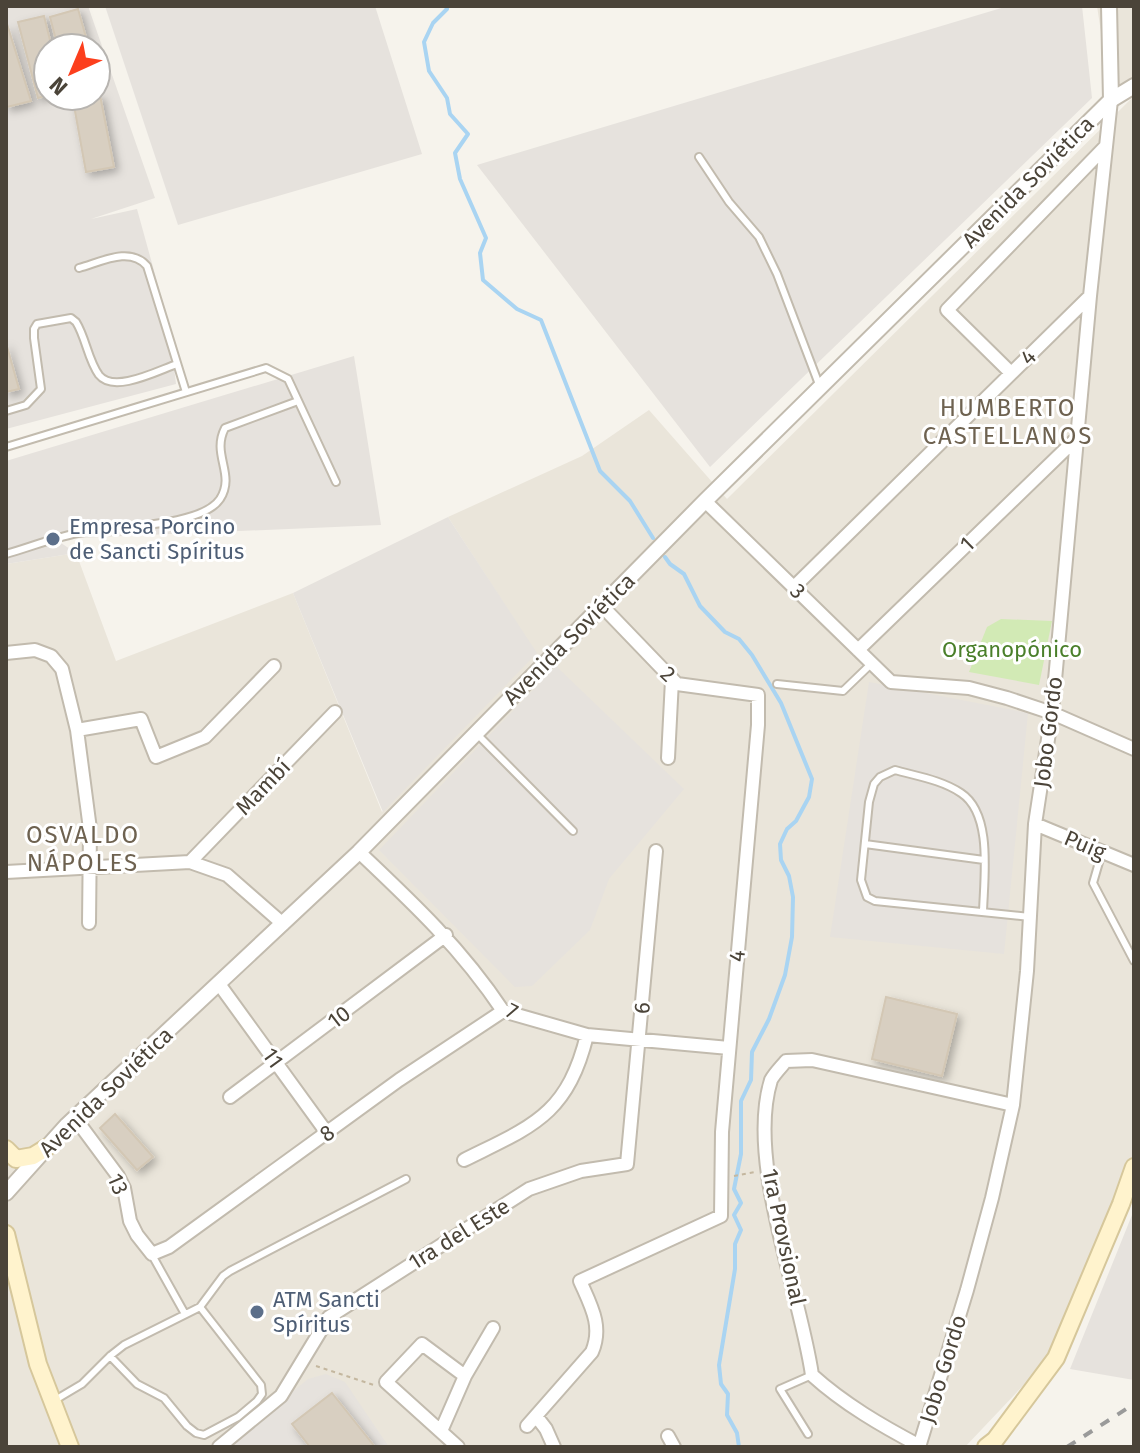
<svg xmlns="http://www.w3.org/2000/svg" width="1140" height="1453" viewBox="0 0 1140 1453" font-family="'Fira Sans',sans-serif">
<defs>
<filter id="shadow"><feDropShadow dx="4" dy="4" stdDeviation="4" flood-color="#0004"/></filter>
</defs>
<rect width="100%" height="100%" fill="#f6f3ec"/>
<path fill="#eae5da" d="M1097,6H1134V77L1110,90Z
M1134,96V1152L1050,1357L965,1447H6V564L76,553L116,661L293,593L382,812L536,653L448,517L582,456L649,410L727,499Z"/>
<path fill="#e6e2dd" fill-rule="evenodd" d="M6,6H88L155,198L91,219L137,209L169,325L176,384L6,429ZM48,48H96V96H48Z
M105,6H375L422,154L178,225Z
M1008,6H1082L1092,98L710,467L477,165Z
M354,356L381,525L55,539L76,553L6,564V461Z
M448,517L537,653L383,812L293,593Z
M556,666L684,789L609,879L590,930L532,986L515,987L379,850Z
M869,682L1028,713L1004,954L830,937Z
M1134,1210V1380L1070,1369Z
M326,1374L345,1382L389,1447H226L308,1379Z"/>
<path fill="#d2eab5" d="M1001,619L1052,621L1039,685L969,672L987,627Z"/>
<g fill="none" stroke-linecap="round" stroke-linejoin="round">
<path stroke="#a9d4f2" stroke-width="4" d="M446,6L447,9L433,23L424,42L429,71L447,98L450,114L468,134L455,153L460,179L486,238L480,253L483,280L517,309L541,320L600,471L630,501L653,538
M665,557L670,564L684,574L700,606L725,632L739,639L752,655L781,703L812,779L809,797L796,821L787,829L780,844L781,860L789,876L793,897L792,937L785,975L769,1019L752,1052L751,1080L741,1101V1154L734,1189L741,1203L734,1215L741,1230L735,1244V1269L719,1365L721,1384L728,1394L727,1415L737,1433L739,1447"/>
</g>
<path fill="#d8cfc1" stroke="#d3c7b4" stroke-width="2" filter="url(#shadow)" d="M78,9L89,48H58L50,17Z
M44,16L52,48H48V95L38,98L18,22Z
M7,24L31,101L7,107L6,103Z
M100,95L114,167L86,172L73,100Z
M6,343L19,389L6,392Z
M886,997L957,1014L942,1076L872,1059Z
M115,1114L153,1157L137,1170L100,1128Z
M332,1393L375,1447H310L292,1424Z"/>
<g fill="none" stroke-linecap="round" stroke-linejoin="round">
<defs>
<path id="service" d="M699,157L729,202L759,237L777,274L820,387
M79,268C101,262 130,246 147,266L186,392
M6,411L26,405L41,389L34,338V329L37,324L71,318L76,322C86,338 88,360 99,375C114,394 159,370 177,364
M6,447L266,368L288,379L336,482
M6,554C31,547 57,536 84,532C116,526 201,527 220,499C236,474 211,455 225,428L298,401
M777,684L843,691L871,664
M477,734L573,831
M865,844L984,860
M1102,852L1093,883L1134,961
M983,912C984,877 993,814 961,793C942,780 916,776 895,770L880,777L874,784L869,802L861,880L867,897L875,901L1030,917
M152,1255L185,1314
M110,1356L137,1384L164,1398L187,1426L196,1433L204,1435L238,1417L257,1401L262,1394L261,1385L200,1307
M55,1400L82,1384L110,1356L124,1345L200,1307L223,1276L230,1271L406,1179
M808,1434L780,1389L812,1375"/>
<path id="minor" d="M1011,373L947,310L1106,146
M705,501L891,682L969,688L1007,698L1052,713L1134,749
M794,587L1090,296
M858,650L1076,439
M6,653L35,650L51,656L62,669L77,730L90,829L89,923
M77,730L141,719L156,757L205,737L274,666
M668,758L672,680
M1035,824L1134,865
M359,852C413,903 461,948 503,1011L587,1035L729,1048
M190,862L335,712
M6,872L190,862L227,875L283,924
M219,984L327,1133
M230,1097L446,935
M75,1118L118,1176L124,1188L130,1221L137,1235L152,1254L169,1247L399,1080L503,1011
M464,1160C532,1126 567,1116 587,1035
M536,1416L546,1429L554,1447
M527,1426L592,1352C603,1326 591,1306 580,1281L721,1216L722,1132L758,725V695L677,684L602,606
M441,1431L465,1376L493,1328
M668,1436L674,1447
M920,1446C882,1426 844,1404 812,1375C800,1291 746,1161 771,1080C774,1074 781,1067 786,1061L812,1060L1013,1105
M219,1447L281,1396L329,1317L529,1189L581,1171L627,1164L656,851
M458,1447L386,1382L422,1344L465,1376
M919,1447L967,1290L992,1198L1013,1105L1027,971L1035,824L1052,713L1090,296L1111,100"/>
<path id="tertiary" d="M1109,6L1111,100
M6,1193L67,1125L359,852L705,501L1111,100L1134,86"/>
<path id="secondary" d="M6,1149L16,1159L33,1156L46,1148
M6,1234L38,1364L70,1447
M986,1447L995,1440L1056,1358L1121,1204L1134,1167"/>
</defs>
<use href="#service" stroke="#c2bbae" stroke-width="10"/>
<use href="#minor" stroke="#c2bbae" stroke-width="16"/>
<use href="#tertiary" stroke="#c2bbae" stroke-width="18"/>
<use href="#secondary" stroke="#d6c79b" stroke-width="20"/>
<path stroke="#c4b79f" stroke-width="2" stroke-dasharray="4 4" stroke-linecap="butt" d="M734,1176L755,1172
M316,1366L374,1385"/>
<use href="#service" stroke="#fff" stroke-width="6"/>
<use href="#minor" stroke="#fff" stroke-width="12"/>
<use href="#tertiary" stroke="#fff" stroke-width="14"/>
<use href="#secondary" stroke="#fff3cd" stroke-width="16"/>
<path stroke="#9a9a9a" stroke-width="4" stroke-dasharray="10 10" stroke-linecap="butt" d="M1067,1447L1134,1404"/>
</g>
<g fill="#5c6f8a" stroke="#fff" stroke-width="3">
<circle cx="53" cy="539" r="8"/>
<circle cx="257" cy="1312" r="8"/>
</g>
<g text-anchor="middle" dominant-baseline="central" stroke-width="6" stroke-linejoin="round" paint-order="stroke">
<g font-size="22" fill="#4b4439" stroke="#fff">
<text transform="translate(1028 182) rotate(-45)">Avenida Soviética</text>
<text transform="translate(1028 357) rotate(-45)">4</text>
<text transform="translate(967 544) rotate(-44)">1</text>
<text transform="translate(798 591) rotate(45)">3</text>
<text transform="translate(569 639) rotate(-45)">Avenida Soviética</text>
<text transform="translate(668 674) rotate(43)">2</text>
<text transform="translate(1048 732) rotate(-83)">Jobo Gordo</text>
<text transform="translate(263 787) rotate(-46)">Mambí</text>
<text transform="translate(1085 845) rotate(23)">Puig</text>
<text transform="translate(737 956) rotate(-85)">4</text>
<text transform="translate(642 1008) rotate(-85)">6</text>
<text transform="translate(512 1011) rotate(27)">7</text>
<text transform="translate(339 1017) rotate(-38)">10</text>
<text transform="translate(273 1058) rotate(54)">11</text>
<text transform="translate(106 1092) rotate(-44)">Avenida Soviética</text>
<text transform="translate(327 1133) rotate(-36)">8</text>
<text transform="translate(118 1184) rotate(67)">13</text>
<text transform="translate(459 1234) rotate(-32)">1ra del Este</text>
<text transform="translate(784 1237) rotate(78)">1ra Provsional</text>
<text transform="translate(943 1369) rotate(-73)">Jobo Gordo</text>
</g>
<g font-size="22" fill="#4e5e75" stroke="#fff" text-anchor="start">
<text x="69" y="526">Empresa Porcino<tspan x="69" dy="25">de Sancti Spíritus</tspan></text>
<text x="273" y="1299">ATM Sancti<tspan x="273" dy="25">Spíritus</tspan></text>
</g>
<g font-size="22" fill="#4a7f2a" stroke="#fff">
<text x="1012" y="649">Organopónico</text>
</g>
<g font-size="24" letter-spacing="2" fill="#6e6250" stroke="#fff">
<text x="1008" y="408">HUMBERTO<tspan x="1008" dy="28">CASTELLANOS</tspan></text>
<text x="83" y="835">OSVALDO<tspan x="83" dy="28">NÁPOLES</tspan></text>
</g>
</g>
<rect width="1140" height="1453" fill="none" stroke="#4b4439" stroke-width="16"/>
<g transform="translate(72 72) rotate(224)"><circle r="38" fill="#ffffff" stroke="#b7b4b0" stroke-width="2"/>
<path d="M0-6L14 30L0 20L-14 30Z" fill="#fc3f1d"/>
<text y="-12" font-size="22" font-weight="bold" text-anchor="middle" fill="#4b4439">N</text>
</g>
</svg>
